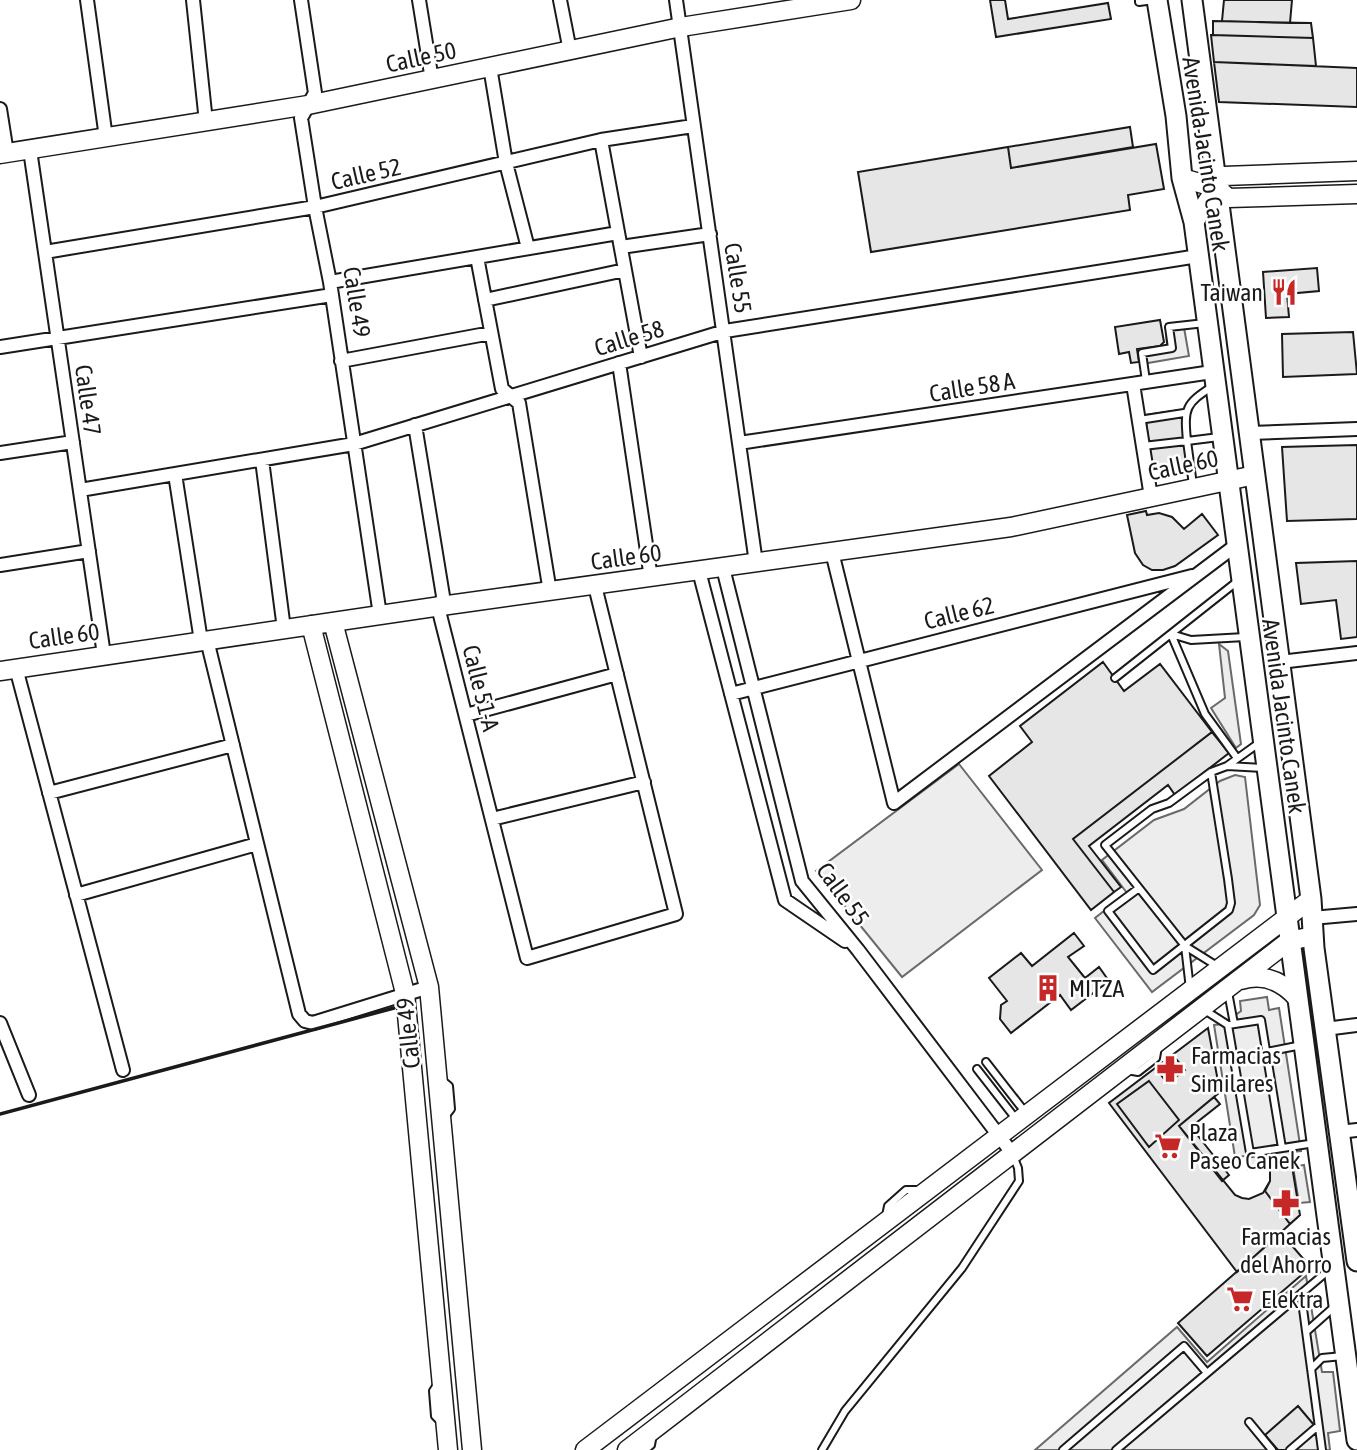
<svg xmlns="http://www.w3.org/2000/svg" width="1357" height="1450" viewBox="0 0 1357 1450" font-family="'Asap Condensed',sans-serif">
<rect width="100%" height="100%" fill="#fff"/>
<path fill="#ededed" stroke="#6a6a6a" stroke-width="2" d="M1183,322L1189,356L1142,364L1140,352L1167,347L1166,324Z
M1219,644L1228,651L1241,744L1236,748L1211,708L1225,698Z
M959,764L1042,870L902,977L816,871Z
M1235,775L1245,777L1260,905L1254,915L1152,992L1095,918L1127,893L1102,860L1154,820L1184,809L1220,781Z
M1267,997L1269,1010L1279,1008L1301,1151L1290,1152L1292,1162L1248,1169L1246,1156L1235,1157L1214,1025L1223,1024L1241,1011L1240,1001Z
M1304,1165L1310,1202L1299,1203L1293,1167Z
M1306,1276L1322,1372H1333L1340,1431L1328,1433L1330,1450H1035L1177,1327L1207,1362Z"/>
<path fill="#e6e6e6" stroke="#1a1a1a" stroke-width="2" d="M990,0H1005L1008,19L1108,3L1111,19L996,37Z
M1224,0H1292L1290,23L1222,21Z
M1213,21L1311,23L1313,38L1213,35Z
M1211,35L1313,38L1316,66L1214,62Z
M1214,62L1357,68V107L1219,102Z
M1130,127L1133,147L1011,168L1008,147Z
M1156,144L1164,189L1128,195L1130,210L871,252L858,172L1008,147L1011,168Z
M1317,268L1319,291L1287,294L1289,317L1266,318L1263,272Z
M1160,320L1164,342L1160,346L1137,349L1139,362L1131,363L1129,352L1119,354L1115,327Z
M1353,332L1357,374L1283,377L1282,334Z
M1181,410L1189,467L1153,472L1145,415Z
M1357,445V519L1287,521L1282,447Z
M1146,511L1147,515L1159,513L1172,517L1184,529L1202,514L1218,535L1175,566L1163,570H1152L1143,565L1135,553L1127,515Z
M1357,561V637L1341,639L1336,600L1301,604L1296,563Z
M1103,662L1124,691L1160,664L1212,732L1073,839L1114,892L1091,910L989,776L1032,742L1020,726Z
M1212,732L1229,753L1175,795L1168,785L1089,846L1121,887L1114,892L1073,839Z
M1074,933L1084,946L1068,957L1085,978L1099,967L1109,981L1071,1010L1060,995L1011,1033L1000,1019L1001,1005L1007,1001L989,978L1021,953L1032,966Z
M1208,1028L1220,1092L1179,1126L1235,1195L1242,1198L1249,1199L1263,1193L1270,1181V1169L1292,1166L1300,1215L1237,1272L1109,1103Z
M1173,1055L1185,1070L1167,1083L1156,1068Z
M1149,1081L1179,1120L1149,1147L1117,1104Z
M1214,1097L1220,1104L1191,1127L1229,1175L1222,1181L1179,1126Z
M1292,1166L1300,1215L1290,1224L1265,1191L1270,1181V1169Z
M1281,1233L1307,1263L1305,1272L1207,1356L1178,1323Z
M1298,1406L1314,1425L1286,1450H1278L1265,1435Z"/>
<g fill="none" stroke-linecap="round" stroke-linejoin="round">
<defs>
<path id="lane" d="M1139,0V2L1154,0
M1146,381L1142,353L1172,348L1169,327L1205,323
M1139,420L1184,413
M1143,446L1187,441C1184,408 1185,404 1213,386
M1148,474L1190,468
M1193,485L1187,441L1219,437
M1171,634L1205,714L1237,758
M1171,634L1191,640L1245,637
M1115,678L1239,580
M1227,766L1263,768
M1139,888L1108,911L1153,970L1229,910L1231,903L1228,879L1211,772
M1185,946L1190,989
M1217,966L1185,946L1105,845L1152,809L1169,803L1211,772L1227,766L1259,743
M1228,992L1234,1024
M1203,1009L1228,1025
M1266,1052L1302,1045
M986,1062L1025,1112
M977,1069L1016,1119
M1127,1070L1138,1072L1156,1058L1158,1047
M443,1081L449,1086L451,1109L444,1118
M1282,1148L1261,1020L1228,1025L1250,1153L1315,1143
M886,1216L888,1206L906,1190H920
M1301,1294L1322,1450
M1307,1331L1334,1307
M1311,1369L1322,1358L1343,1356
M437,1385L433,1391L435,1416L442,1423
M1249,1422L1272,1450
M645,1450L651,1445L653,1434
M822,1450L845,1411L962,1268L1019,1181L1018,1168L1014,1158
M1063,1450L1184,1346L1207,1373
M1116,1450L1329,1270
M1290,1450L1318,1426"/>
<path id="street" d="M87,0L106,138
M193,0L206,122
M301,0L315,93L301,118L315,207L330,282L380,615
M419,0L432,80
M560,0L570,51
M676,0L756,563
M490,67L506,163L528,248
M0,109L7,153
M601,140L641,357
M30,150L104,655
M621,247L710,234
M45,252L315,207L601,140L693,126
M477,257L502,389L519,403L550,592
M330,282L618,233
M485,300L625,270
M0,347L332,295
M341,361L491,333
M619,363L651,578
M1133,384L1151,497
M415,425L443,596L440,615L527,958L676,914L595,586
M1250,433L1357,429
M739,443L1212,372
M0,453L73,442
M262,460L284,629
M175,474L201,641
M80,490L354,444L725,331L1198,256
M832,552L894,803L1235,546
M0,565L89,551
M723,568L802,881L858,950L1012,1153
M699,571L785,900L845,941
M207,640L299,1014L305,1021L313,1023L429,987
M1280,662L1357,653
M16,668L123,1070
M731,694L1192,576
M466,715L617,674
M49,793L233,745
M492,819L644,782
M76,895L257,844
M1312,918L1357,914
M0,1023L29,1095
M1325,1029L1357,1025
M1339,1132L1357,1130"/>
<path id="secondary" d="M0,154L308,105L681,27L851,0
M1182,178L1217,188L1228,198L1357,194
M1194,222L1224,176L1357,171
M333,622L429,987L472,1450
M311,625L405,993L448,1450
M0,671L441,606L1011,527L1255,475
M1241,980C1264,973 1282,981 1297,998
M585,1450L1311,899
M627,1450L1289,941L1313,936"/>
<path id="primary" d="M1157,0L1176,116L1182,178L1194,222L1357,1440
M1192,0L1311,899L1314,948L1357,1261"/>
</defs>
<use href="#lane" stroke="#1a1a1a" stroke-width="10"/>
<use href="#street" stroke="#1a1a1a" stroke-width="16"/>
<use href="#secondary" stroke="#1a1a1a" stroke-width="21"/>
<use href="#primary" stroke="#1a1a1a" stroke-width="23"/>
<use href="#lane" stroke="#fff" stroke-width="6"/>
<use href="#street" stroke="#fff" stroke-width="12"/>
<use href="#secondary" stroke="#fff" stroke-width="18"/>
<use href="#primary" stroke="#fff" stroke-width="19"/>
<path stroke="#1a1a1a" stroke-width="3.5" d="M0,1114L394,1008"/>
</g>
<defs>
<symbol id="restaurant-bare" viewBox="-9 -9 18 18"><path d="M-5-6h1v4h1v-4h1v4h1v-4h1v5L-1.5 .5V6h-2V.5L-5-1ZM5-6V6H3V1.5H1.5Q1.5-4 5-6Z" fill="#c62828" stroke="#fff" stroke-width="2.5" paint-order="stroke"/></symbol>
<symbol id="building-bare" viewBox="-9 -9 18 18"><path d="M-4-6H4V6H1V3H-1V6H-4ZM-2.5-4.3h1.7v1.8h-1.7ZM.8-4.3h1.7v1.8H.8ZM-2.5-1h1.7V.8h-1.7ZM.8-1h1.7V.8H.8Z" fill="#c62828" stroke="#fff" stroke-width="2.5" paint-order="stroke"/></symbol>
<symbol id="pharmacy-bare" viewBox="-9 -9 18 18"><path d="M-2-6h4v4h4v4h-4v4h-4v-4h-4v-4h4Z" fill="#c62828" stroke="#fff" stroke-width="2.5" paint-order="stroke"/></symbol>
<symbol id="supermarket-bare" viewBox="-9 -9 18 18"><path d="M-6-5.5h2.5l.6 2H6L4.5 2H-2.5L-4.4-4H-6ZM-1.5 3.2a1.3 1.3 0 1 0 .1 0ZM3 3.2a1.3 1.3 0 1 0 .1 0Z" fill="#c62828" stroke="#fff" stroke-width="2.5" paint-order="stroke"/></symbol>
</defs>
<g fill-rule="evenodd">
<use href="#restaurant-bare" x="1265" y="273" width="38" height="38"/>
<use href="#building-bare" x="1029" y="969" width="38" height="38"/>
<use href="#pharmacy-bare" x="1151" y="1050" width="38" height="38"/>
<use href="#supermarket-bare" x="1149" y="1127" width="38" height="38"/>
<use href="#pharmacy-bare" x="1267" y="1184" width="38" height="38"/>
<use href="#supermarket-bare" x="1221" y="1280" width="38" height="38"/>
</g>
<g text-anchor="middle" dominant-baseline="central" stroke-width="5" stroke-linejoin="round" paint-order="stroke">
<g font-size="24" fill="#1a1a1a" stroke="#fff">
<text transform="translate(421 57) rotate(-12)">Calle 50</text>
<text transform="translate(1206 154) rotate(81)">Avenida Jacinto Canek</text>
<text transform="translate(366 174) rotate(-13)">Calle 52</text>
<text transform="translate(738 278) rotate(81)">Calle 55</text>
<text transform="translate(357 302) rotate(81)">Calle 49</text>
<text transform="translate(629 338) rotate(-17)">Calle 58</text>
<text transform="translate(972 387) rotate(-9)">Calle 58 A</text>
<text transform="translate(88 400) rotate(82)">Calle 47</text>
<text transform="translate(1183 465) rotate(-12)">Calle 60</text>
<text transform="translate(626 557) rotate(-8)">Calle 60</text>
<text transform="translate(959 613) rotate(-14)">Calle 62</text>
<text transform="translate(64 636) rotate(-8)">Calle 60</text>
<text transform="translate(481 688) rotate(76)">Calle 51-A</text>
<text transform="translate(1284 716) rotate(82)">Avenida Jacinto Canek</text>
<text transform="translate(843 894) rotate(54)">Calle 55</text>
<text transform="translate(408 1033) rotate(-96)">Calle 49</text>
</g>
<g font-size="24" fill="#1a1a1a" stroke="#fff" text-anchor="start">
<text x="1263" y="292" text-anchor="end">Taiwan</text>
<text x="1069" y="988">MITZA</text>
<text x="1191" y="1055">Farmacias<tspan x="1191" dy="28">Similares</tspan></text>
<text x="1189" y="1132">Plaza<tspan x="1189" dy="28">Paseo Canek</tspan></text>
<text x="1286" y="1236" text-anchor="middle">Farmacias<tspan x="1286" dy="28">del Ahorro</tspan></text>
<text x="1261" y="1299">Elektra</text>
</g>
</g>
</svg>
